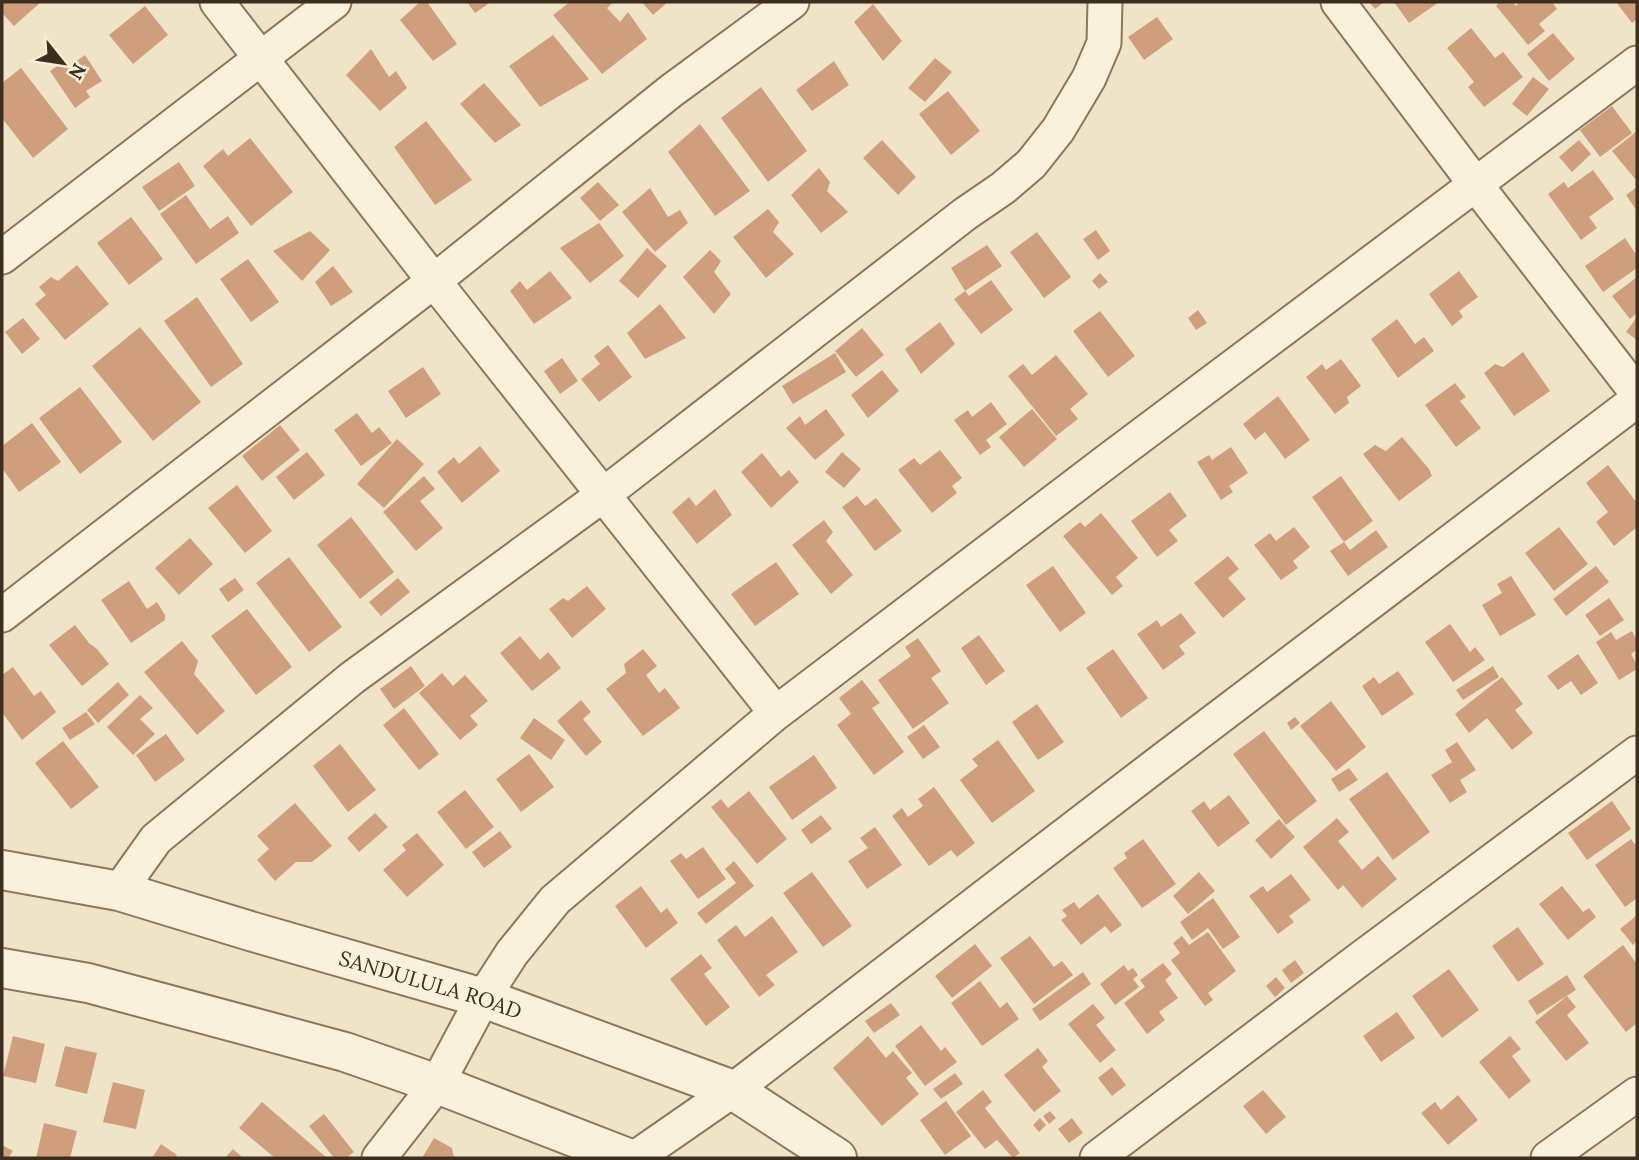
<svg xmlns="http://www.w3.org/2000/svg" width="1639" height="1160" viewBox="0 0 1639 1160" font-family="Lora,serif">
<rect width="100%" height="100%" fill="#f0e4c8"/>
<path fill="#cf9f7d" d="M2,2H41L14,26L2,13Z
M420,2H427L457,44L433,61L400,20Z
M467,2H491L475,13Z
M570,2H613L607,8L620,22L628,12L647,39L602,74L553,15Z
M642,2H668L653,15Z
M1369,2H1384L1375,9Z
M1394,2H1439L1409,23Z
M1500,2H1512L1516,6L1520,2H1552L1557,9L1539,24L1545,31L1528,45L1496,6Z
M1616,2H1637V19L1632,23Z
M873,4L902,41L883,61L854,22Z
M145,6L168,35L133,64L109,35Z
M1157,17L1173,39L1144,60L1128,37Z
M1471,28L1495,58L1503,52L1523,77L1484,107L1468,87L1474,82L1447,48Z
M1553,33L1575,59L1549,81L1527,54Z
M553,35L589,79L540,107L509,66Z
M371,49L389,77L396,71L407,88L380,111L346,75Z
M85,55L102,81L86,91L90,97L75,108L50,71L63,62L67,68Z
M935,58L952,72L925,102L908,88Z
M834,61L849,85L812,111L796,90Z
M21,68L68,129L33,158L2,118V83Z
M1533,77L1549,89L1527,116L1512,104Z
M484,83L521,125L495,143L460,104Z
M761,87L807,151L768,182L721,118Z
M948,91L980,131L951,155L919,114Z
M1612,106L1632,133L1600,157L1580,130Z
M426,121L472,180L435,205L394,147Z
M700,124L750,191L715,216L668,152Z
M1637,131V181L1612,151Z
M250,138L293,192L251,226L203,166L223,149L228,156Z
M882,140L916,177L898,195L863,158Z
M1579,140L1591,154L1572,172L1559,157Z
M179,162L195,186L159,211L142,187Z
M819,168L830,182L827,191L848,212L821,233L791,195Z
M1593,170L1614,199L1589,217L1597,228L1581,240L1548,194L1564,182L1568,188Z
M598,182L619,205L600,221L580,198Z
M1637,187V211L1626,195Z
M650,188L668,217L680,210L688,223L655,252L622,212Z
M186,195L210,229L228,216L239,233L196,264L160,214Z
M768,209L779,222L773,232L794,254L766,278L733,237Z
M131,217L163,259L129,285L97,243Z
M599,223L624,256L590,283L560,248Z
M1096,230L1110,251L1098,260L1083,239Z
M310,231L330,250L302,281L273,251Z
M1037,232L1071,277L1044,298L1010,252Z
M1625,238L1637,256V268L1603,292L1585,266Z
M987,245L1002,266L965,291L951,268Z
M647,248L667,266L638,298L619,281Z
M710,250L721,261L714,272L731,294L714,314L683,277Z
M248,259L279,302L251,322L220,279Z
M77,265L109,304L65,340L35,304L46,295L39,287L51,277L58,281Z
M333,266L353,292L331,306L315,282Z
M550,271L572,298L534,324L510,291L520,281L527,290Z
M1459,271L1478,297L1459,311L1463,317L1452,326L1429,294Z
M1100,273L1108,282L1099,289L1092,281Z
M1637,277V313L1630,319L1612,296Z
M991,280L1013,310L981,334L954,299L965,291L969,296Z
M197,297L243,364L211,387L164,321Z
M660,304L686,338L645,359L627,333Z
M1198,310L1207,323L1196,330L1188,318Z
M1100,311L1135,356L1108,377L1073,331Z
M1637,317V340L1626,332Z
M23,318L40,339L22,354L5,332Z
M1397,319L1415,344L1424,337L1434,351L1398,378L1371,339Z
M940,322L955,344L921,374L905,349Z
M140,327L201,402L153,441L92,366Z
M862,328L884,355L856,377L835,351Z
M608,345L632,377L599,402L581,379L600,364L594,356Z
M1523,352L1550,391L1514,416L1484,373L1495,364L1503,367Z
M835,353L846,372L793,404L782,386Z
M1056,355L1088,394L1070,409L1078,419L1056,436L1008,376L1023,364L1032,375Z
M562,358L578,381L560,394L544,371Z
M1341,359L1361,386L1347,397L1349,403L1335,414L1306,377L1322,364L1326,370Z
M423,367L441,394L406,418L388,391Z
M882,370L899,391L868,418L851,395Z
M1455,383L1466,397L1460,401L1481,428L1456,447L1425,405Z
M80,387L122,442L80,474L39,418Z
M1278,396L1310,440L1285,459L1265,432L1255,440L1243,424Z
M991,402L1007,424L986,440L991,447L980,455L954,420L968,410L972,417Z
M826,409L845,435L815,460L786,428L800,416L805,425Z
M1032,409L1057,439L1024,467L999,437Z
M357,413L372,433L379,427L392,443L361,466L334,430Z
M32,423L61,462L19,492L2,468V446Z
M280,425L300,450L262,481L242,456Z
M1402,437L1429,469L1432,476L1399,501L1363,454L1375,445L1386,451Z
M397,439L424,464L384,508L357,484Z
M480,446L500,471L462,503L437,472L454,457L459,464Z
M1231,447L1248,473L1229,486L1233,492L1221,500L1197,462L1209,455L1212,460Z
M940,450L962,478L952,486L957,493L932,513L898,470L914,458L920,465Z
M307,452L325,475L294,500L276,477Z
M842,452L861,469L844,488L825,472Z
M762,453L781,477L789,470L799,482L771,508L741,472Z
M1608,465L1637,503V527L1614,546L1596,522L1608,512L1586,483Z
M424,476L435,489L420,501L443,528L416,551L383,512Z
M1341,476L1373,521L1344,542L1312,497Z
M237,485L272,531L245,553L208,508Z
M715,489L732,515L697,544L672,512L689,497L696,506Z
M1170,492L1187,516L1169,530L1178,541L1157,557L1131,521Z
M857,496L865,506L876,498L902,531L875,551L842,507Z
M1101,513L1138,558L1116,577L1123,586L1112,595L1063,536L1080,522L1085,527Z
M351,517L394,572L360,599L317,545Z
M824,520L833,532L826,541L853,575L831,594L792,545Z
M1294,527L1310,547L1293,561L1298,568L1281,580L1254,545L1270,533L1276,541Z
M1559,527L1588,564L1554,591L1525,553Z
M1376,530L1388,547L1348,576L1330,551L1344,542L1350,550Z
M190,538L213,564L179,595L155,568Z
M1228,556L1239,569L1228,578L1246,599L1223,618L1194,583Z
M289,557L342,627L309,652L256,583Z
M776,562L799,594L755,626L731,594Z
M1053,566L1086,613L1060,632L1026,585Z
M1596,566L1609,582L1566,616L1553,599Z
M1511,576L1536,615L1500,636L1482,605L1502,593L1497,584Z
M235,578L244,590L228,602L219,589Z
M398,578L410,592L381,616L369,602Z
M129,581L147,609L157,602L165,615V620L131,643L101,600Z
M587,586L606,609L572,638L549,609L563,598L568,601Z
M1609,598L1624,620L1600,636L1585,615Z
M247,609L292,667L256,695L211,636Z
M1181,613L1196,633L1179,646L1185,654L1163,670L1137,634L1157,620L1161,627Z
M1450,624L1470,652L1475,647L1485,660L1453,682L1425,642Z
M75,625L89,643L97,649L109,664L82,686L49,645Z
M1632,631L1637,641V650L1631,654L1637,665V669L1619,680L1596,642L1611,632L1616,640Z
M979,635L1005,671L986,685L961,648Z
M520,636L540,660L548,652L561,668L532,691L500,653Z
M918,638L941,671L931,678L949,703L913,729L878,680L911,656L905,647Z
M182,641L198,661L194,674L225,711L197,735L144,672Z
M643,649L657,666L646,675L659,693L665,688L680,708L643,736L606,689L626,673L624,664Z
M1113,649L1148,698L1121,718L1086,668Z
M1578,654L1598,683L1581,695L1571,681L1558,690L1547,676Z
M411,666L425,686L394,709L380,689Z
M1493,666L1499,677L1463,700L1456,690Z
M13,667L34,696L41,691L56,712L22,740L2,712V675Z
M1398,671L1414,694L1382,716L1362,686L1374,677L1379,684Z
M442,673L453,686L465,675L488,701L470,716L478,725L460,740L419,693Z
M1502,677L1523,704L1515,710L1533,733L1512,750L1487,718L1469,733L1455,714Z
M862,680L880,703L872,708L904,752L874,775L837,725L851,714L839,698Z
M118,682L129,695L98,723L87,710Z
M140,695L153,708L140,719L155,734L133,755L107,727Z
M581,700L591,712L583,719L602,742L586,756L557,721Z
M1331,701L1366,747L1336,771L1300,726Z
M1037,704L1064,742L1038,760L1012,722Z
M404,708L439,754L419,770L383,725Z
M86,712L95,724L70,740L62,728Z
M1295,717L1300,723L1291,730L1287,723Z
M534,718L565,740L551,760L520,738Z
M924,725L940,747L923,759L907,737Z
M1264,731L1317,801L1286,825L1233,754Z
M166,734L185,760L155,782L136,755Z
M998,740L1035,791L992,823L960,780L978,766L972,759Z
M63,741L99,787L71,809L35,763Z
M1457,742L1476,770L1460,780L1467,792L1450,803L1431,775L1452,762L1445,750Z
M340,744L376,790L348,812L313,766Z
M529,754L554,787L521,812L496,779Z
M814,755L837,788L792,820L769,787Z
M1349,768L1358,780L1339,792L1331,779Z
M1387,772L1430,832L1393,860L1349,799Z
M934,787L975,843L957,857L951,850L929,866L892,816L902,808L908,817L923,806L918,799Z
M465,790L494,827L466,849L437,812Z
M749,791L787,839L757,864L711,807L721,799L728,808Z
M1229,795L1250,823L1218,847L1191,811L1204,801L1210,810Z
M1612,801L1631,829L1587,860L1568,833Z
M295,803L332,846L312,862H296L275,881L257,860L269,849L257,836Z
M375,813L388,827L359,852L347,838Z
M821,815L832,829L811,844L801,830Z
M1337,818L1349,832L1338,841L1362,870L1378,856L1397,879L1362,908L1343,885L1338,890L1303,847Z
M1279,819L1295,837L1271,859L1255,840Z
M875,827L902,865L867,889L848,861L868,848L860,838Z
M500,831L512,847L484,868L472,852Z
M417,833L444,865L407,897L383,870L406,850L402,845Z
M1143,839L1176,884L1142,908L1113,868L1127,858L1124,853Z
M1631,839L1637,847V898L1625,907L1595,865Z
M703,847L726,879L698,899L670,861L681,853L686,859Z
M734,861L754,886L706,924L697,913L736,883L725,869Z
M812,872L852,926L823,947L783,893Z
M1199,872L1215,891L1188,914L1173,896Z
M1291,874L1311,900L1289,916L1294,922L1278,934L1249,896L1263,886L1267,892Z
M641,886L661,913L667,908L678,923L646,948L615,906Z
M1562,886L1583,912L1589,908L1596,917L1568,940L1539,904Z
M1098,894L1122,925L1111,933L1105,926L1081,945L1061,920L1067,916L1062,910L1074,902L1079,909Z
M1213,898L1240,937L1223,949L1208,928L1192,940L1180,922Z
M1637,915V941L1633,945L1620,929Z
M772,916L798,952L766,975L775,985L759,997L717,940L736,925L745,937Z
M1518,927L1544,964L1518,982L1492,946Z
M1208,932L1236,971L1208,993L1213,1000L1205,1006L1171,960L1180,953L1173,943L1182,936L1189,945Z
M1030,936L1054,967L1062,961L1073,975L1034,1004L1000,958Z
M975,944L992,966L952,998L935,976Z
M1623,945L1637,964V1023L1626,1032L1583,976Z
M701,954L712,968L704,974L730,1007L706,1026L670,979Z
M1295,960L1304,973L1291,983L1282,970Z
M1163,963L1172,974L1165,980L1178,998L1159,1012L1165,1020L1147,1034L1124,1003L1145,987L1140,980Z
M1124,965L1128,971L1133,968L1138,975L1133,979L1139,987L1115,1005L1100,984Z
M1449,969L1479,1010L1442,1038L1412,996Z
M1083,972L1091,984L1040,1021L1032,1009Z
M1567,975L1576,990L1537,1015L1528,1001Z
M1276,977L1285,988L1275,997L1266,986Z
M980,981L1000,1008L1007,1002L1019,1019L982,1046L951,1003Z
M1567,996L1576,1007L1567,1015L1589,1043L1566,1061L1535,1022Z
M891,1003L900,1015L874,1033L865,1021Z
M1093,1004L1105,1018L1096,1025L1116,1050L1100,1063L1068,1024Z
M1397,1012L1415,1038L1381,1062L1363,1036Z
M921,1025L941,1051L945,1047L957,1062L925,1086L895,1046Z
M13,1036L45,1044L36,1083L3,1076Z
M868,1036L886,1058L893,1051L912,1073L906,1078L919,1094L882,1126L833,1068Z
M1510,1036L1521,1049L1512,1056L1531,1081L1509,1099L1479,1062Z
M65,1046L97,1053L87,1094L55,1086Z
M1038,1048L1048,1061L1042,1067L1061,1091L1034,1112L1004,1075Z
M1112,1067L1126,1085L1112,1096L1098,1078Z
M955,1073L963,1084L941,1099L933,1089Z
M113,1082L145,1090L136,1129L103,1122Z
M983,1090L992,1102L985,1108L1020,1153L1013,1158L997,1140L985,1149L956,1112Z
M1263,1090L1286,1117L1266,1134L1243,1106Z
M1458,1095L1478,1120L1448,1145L1421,1113L1435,1102L1441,1110Z
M946,1101L971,1136L945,1155L920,1120Z
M262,1102L327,1158H275L239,1128Z
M1050,1111L1056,1118L1049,1124L1043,1116Z
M324,1114L354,1152L346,1158H334L309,1126Z
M1040,1118L1046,1125L1039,1132L1033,1125Z
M1072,1118L1083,1133L1069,1143L1058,1129Z
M44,1123L77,1131L70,1158H36Z
M434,1138L452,1148L454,1158H422Z
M161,1144L177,1155L175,1158H152Z
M2,1145L13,1151L8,1158H2Z
M233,1149L243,1158H225Z"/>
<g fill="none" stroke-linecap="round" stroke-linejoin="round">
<defs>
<path id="minor" d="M217,2L434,281L776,713
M1338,2L1476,185L1637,393
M2,257L334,2
M2,615L434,281L671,91L792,2
M119,891L156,839L352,678L603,495L965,214L1003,188L1031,164L1058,130L1089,78L1104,43L1105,2
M379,1158L437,1084L483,998L512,953L555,900L776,713L1110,459L1637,63
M635,1158L733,1090L1151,769L1637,400
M1097,1158L1360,959L1637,753
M1548,1158L1637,1094"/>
<g id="tertiary">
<path id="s1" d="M2,870L119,891L250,931L483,998L733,1090L837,1158"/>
<path d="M2,968L88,983L345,1052L437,1084L628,1158"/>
</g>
</defs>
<use href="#minor" stroke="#8d765c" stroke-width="37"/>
<use href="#tertiary" stroke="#8d765c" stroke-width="42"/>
<use href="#minor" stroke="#faf1dc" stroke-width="33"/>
<use href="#tertiary" stroke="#faf1dc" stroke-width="38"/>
</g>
<g text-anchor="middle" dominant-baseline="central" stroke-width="5" stroke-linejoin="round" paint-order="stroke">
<g font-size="21" fill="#3d2e20" stroke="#f7eed8">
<text stroke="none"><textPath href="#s1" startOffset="444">SANDULULA ROAD</textPath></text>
</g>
</g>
<rect width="1639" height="1160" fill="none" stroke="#3d2e20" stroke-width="7"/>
<g transform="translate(63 63) rotate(120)" stroke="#f7eed8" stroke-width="5" paint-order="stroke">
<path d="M0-5L12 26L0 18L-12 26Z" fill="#3d2e20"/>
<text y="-10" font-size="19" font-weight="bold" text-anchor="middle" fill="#3d2e20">N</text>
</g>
</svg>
